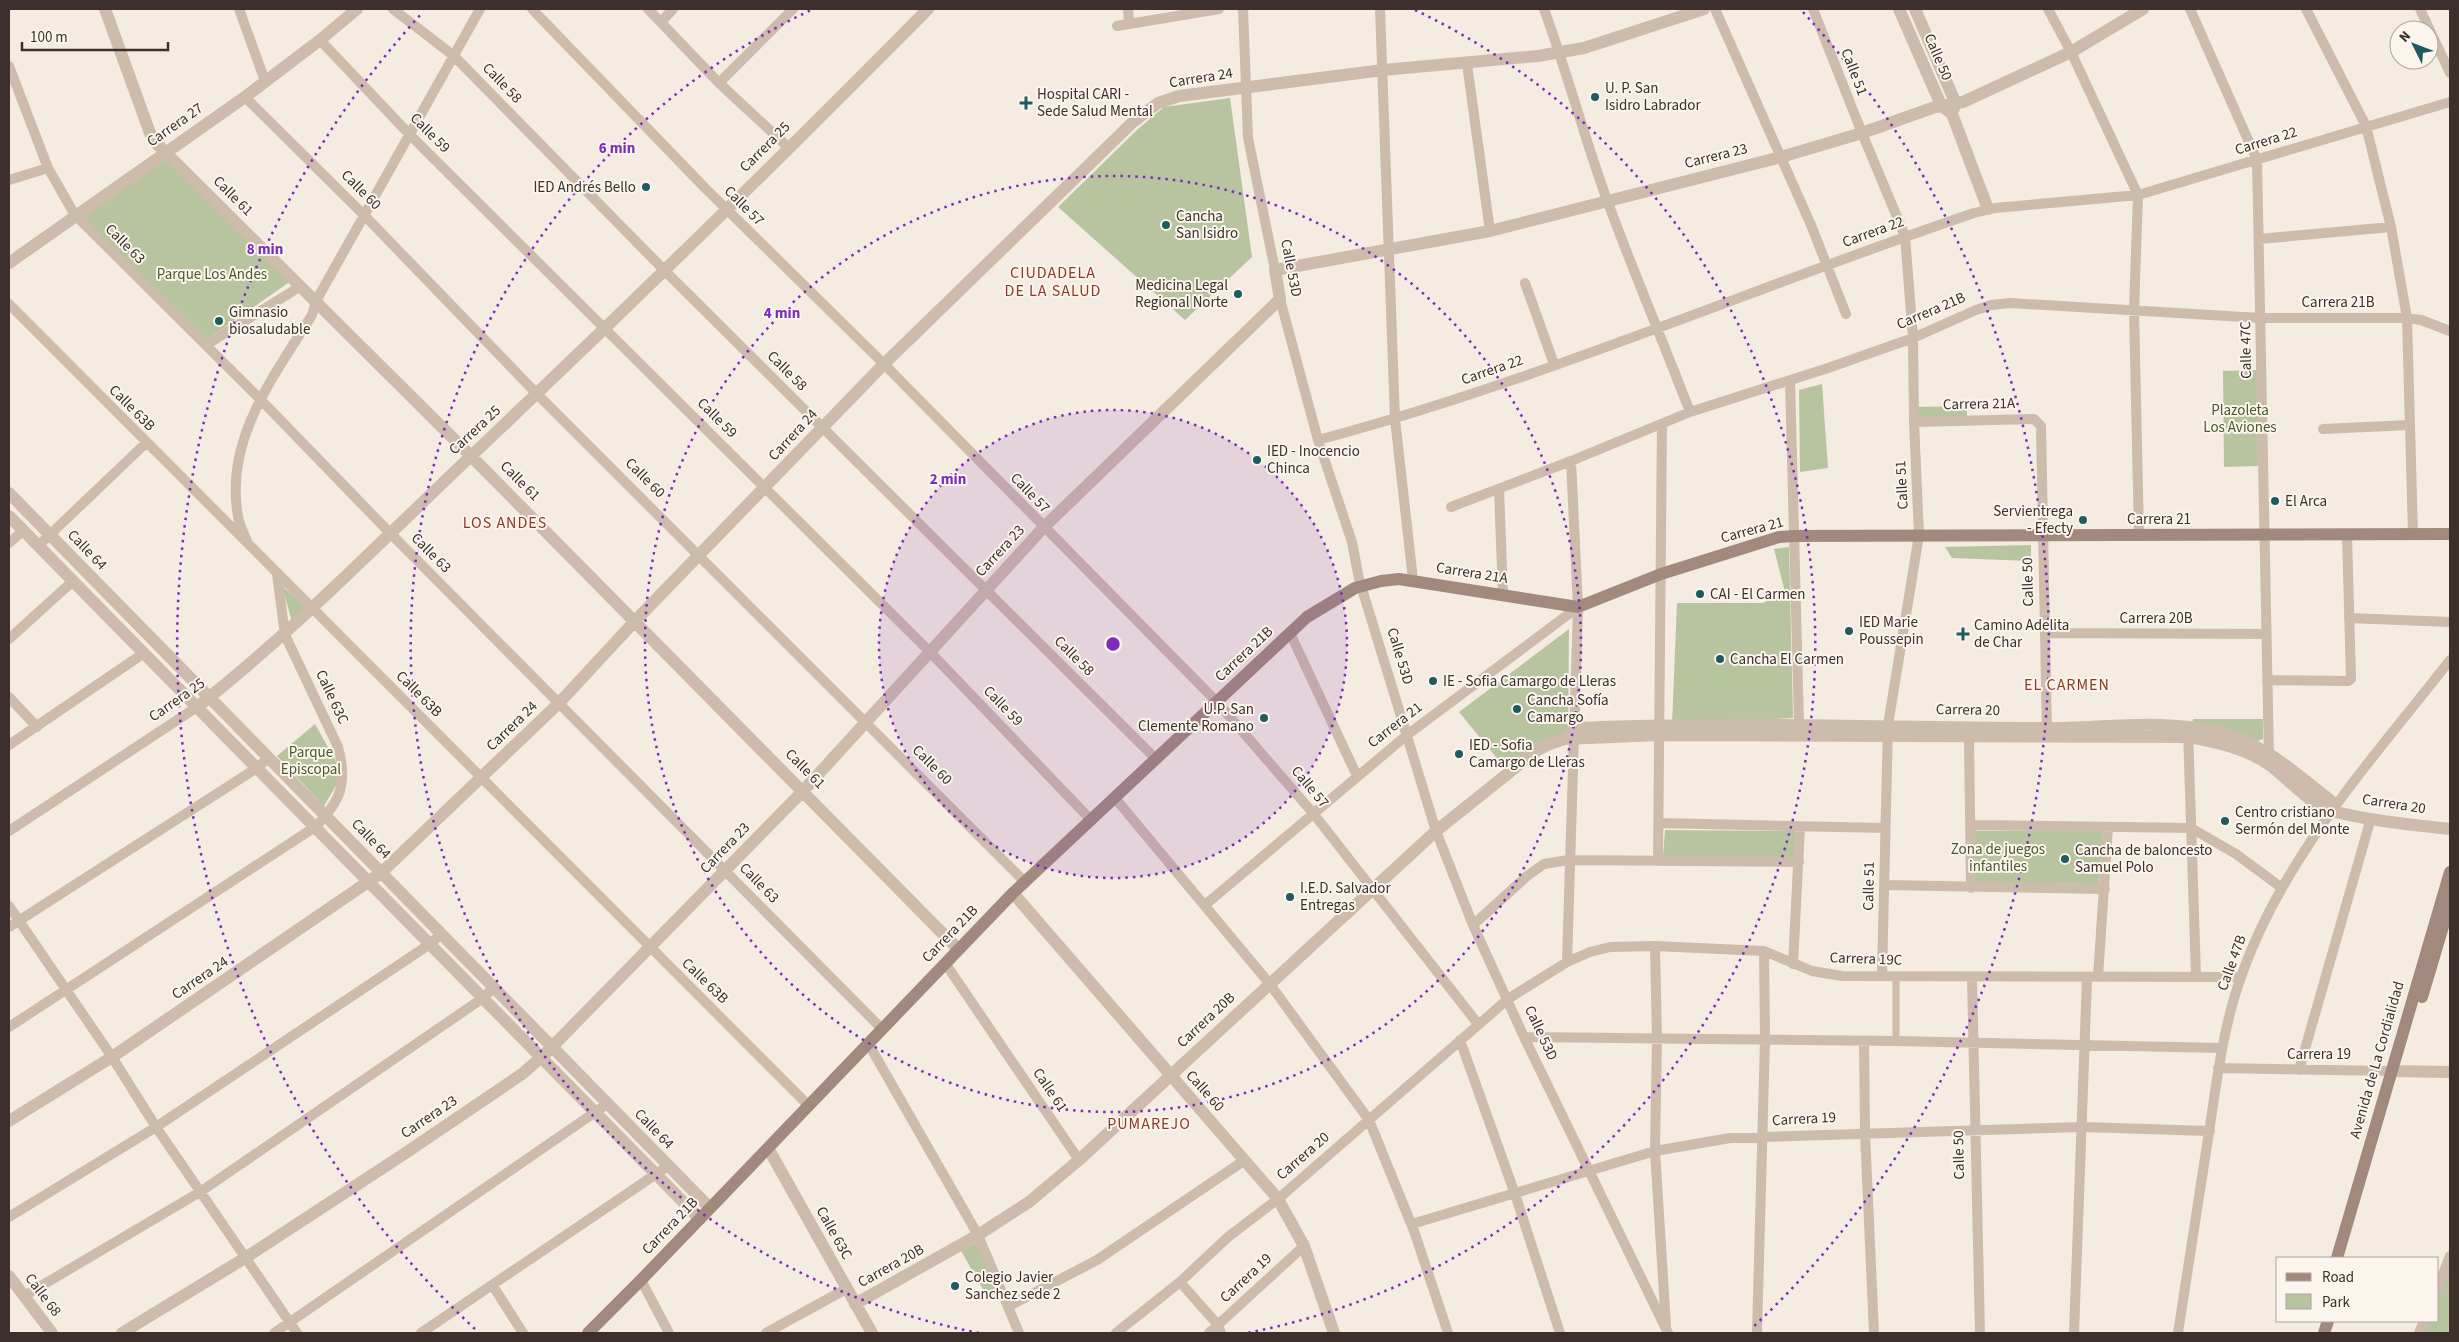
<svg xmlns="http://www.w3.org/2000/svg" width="2459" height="1342" viewBox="0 0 2459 1342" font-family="'Source Sans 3',sans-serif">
<rect width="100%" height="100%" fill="#f4ebe1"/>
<path fill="#b8c4a0" d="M1230,98L1252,257L1185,320L1058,207L1138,129L1164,107Z
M167,158L291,281L206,340L83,217Z
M2257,370L2258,466L2224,467L2223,371Z
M1822,384L1828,468L1800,472L1799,390Z
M1967,406V417L1918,418L1917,407Z
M2031,545V561L1952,558L1945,547Z
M1789,547L1793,718L1672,724L1677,603H1763L1785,592L1774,549Z
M282,586L308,609L292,622Z
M1569,629L1568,735L1505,768L1459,712Z
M2193,719H2263V739L2255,742L2192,723Z
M315,724L338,765L337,784L324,806L277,756Z
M1665,830L1795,831V858L1663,857Z
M2103,830L2099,884L1968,883V831Z
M978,1242L1000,1290L988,1298L961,1251Z
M2450,1261V1333H2422L2426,1321H2438V1292Z"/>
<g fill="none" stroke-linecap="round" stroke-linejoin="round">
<path stroke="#cdbbac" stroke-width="7" d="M1896,975V1041"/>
<path stroke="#cdbbac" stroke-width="10" d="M239,9L265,81
M393,9L454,56L665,271L1156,759
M532,9L706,189L884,364L1217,702L1313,813L1478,1024
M648,9L719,83L788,147
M1128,9L1129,23
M1243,9L1248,138L1275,270
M1380,9L1395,419L1413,580
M1544,9C1567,72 1584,137 1607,200C1633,271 1663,341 1690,412
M1715,9L1811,225L1846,314
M1813,9L1862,133L1905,236L1913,338L1914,422L1919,535L1888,725L1882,975
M2048,9L2071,52L2138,195L2134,310L2139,535
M2190,9L2257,160L2269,758
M2306,9L2366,126L2391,227L2407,318L2413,534
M2420,9L2450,73
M661,22L673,9
M1117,26L1219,9
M320,40L410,135L929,651L1091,820
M1467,64L1490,231
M9,66L48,168L75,215L260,399L390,533L881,1028
M719,83L793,9
M245,97L365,216L537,394L1025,882
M9,180L48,168
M2259,239L2391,227
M1525,283L1554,364
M1280,299L1318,440L1352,542L1359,579L1436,831L1473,925L1524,1037L1668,1333
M9,304L808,1105
M206,345L301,286
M1790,380L1799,724
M1914,422L2034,419L2041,426L2047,734
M2323,429L2409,425
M1318,440C1542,380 1755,287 1974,213L1995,208L2138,195L2450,102
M1499,489L1503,595
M1451,507L1571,461L1690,412L1828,368L1913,338L1976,310L1991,305L2010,303L2260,318H2407L2421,320L2450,331
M247,541C244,533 239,525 238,516C224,440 274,376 312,315L316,301L480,9
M9,543L23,531
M38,546L146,443
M2349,618L2450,622
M1290,633L1357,776
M2045,633L2266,634
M9,639L73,581
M2267,680L2348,681L2351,679L2347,535
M9,697L37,727
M2188,730L2196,976
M1969,737L1971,888
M9,745L144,653
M1115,798L1269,983L1369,1120L1414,1231L1448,1333
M1659,823L1885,828
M1970,825L2191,828L2236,854L2282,888
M9,831L197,707
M1658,860L1662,425
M1884,885L2105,889
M1205,905L1407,735L1578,607
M9,906L112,1057L156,1127L297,1333
M1473,925L1527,876L1544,864L1569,860L1799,862
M9,927L257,768L268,758
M1655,946L1657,1039L1655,1151L1666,1326
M1567,962L1578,607L1571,461
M945,963L1079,1160
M1793,964L1800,827
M1972,977L1980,1333
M2098,977L2108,827
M9,1027L315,827C341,801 348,783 338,747L285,635L277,574
M1524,1037L1896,1041L2222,1048
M1460,1040L1515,1194L1560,1333
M1864,1041L1865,1133L1874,1333
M868,1043L978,1235L1019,1333
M2218,1068L2390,1071
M2299,1070L2371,818
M9,1217L156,1127L430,944L441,934
M1412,1224L1655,1151L1730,1138L2083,1127L2210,1131
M641,1280L669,1333
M1180,1282L1218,1325L1221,1333
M493,1286L523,1333
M2438,1287L2450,1256
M24,1296L200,1192L483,998L493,988
M1009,1306L1097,1260L1245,1160
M274,1333L607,1104
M421,1333L668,1166
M766,1333L846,1289
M1116,1333L1180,1282L1228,1237L1278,1199L1508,999L1567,962L1590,952L1610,947L1655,946L1764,951L1812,971L1842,976L2241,977
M1209,1333L1304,1246
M1757,1333L1765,1039L1764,951
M2074,1333L2087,978
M2178,1333C2188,1266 2199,1199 2209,1132C2217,1080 2223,1027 2241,977C2283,856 2373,759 2450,660
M2419,1333L2424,1321"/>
<path stroke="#cdbbac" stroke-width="12" d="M105,9L150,133L156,143L471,456L958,949
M1899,9L1941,105L1952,114L1988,209
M1915,9L1956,104L1953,110
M9,263L245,97L320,40L357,9
M9,493L710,1208
M9,516L700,1219
M197,707C294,631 380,542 470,457C625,310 778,161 928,9
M1564,739L1575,728C1733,721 1890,728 2048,728C2105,728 2166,718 2223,733C2265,745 2297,774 2331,801L2333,810
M1013,893L1278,1199L1304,1246L1334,1333
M2390,1071L2450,1072
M9,1121L112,1057L381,873L560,702L635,621L884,364L1133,122L1158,103L1179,96L1383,70L1538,56L1584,48L1704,9
M768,1148L872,1333
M9,1276L52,1333
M855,1304L978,1235L1029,1202L1079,1160L1436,831L1536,751L1547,745L1564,739L1659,735L2189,737C2217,742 2248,749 2271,766C2284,776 2313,805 2325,809C2362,820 2412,825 2450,829
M122,1333L245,1258L401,1156L522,1074L546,1053L803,791L1043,528L1280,299L1275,270L1490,231L1781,157L1862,133L1935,107L1963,102L2071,52L2143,9"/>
<path stroke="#a18a7d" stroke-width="12" d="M2422,997L2450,903
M2337,1258L2450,872
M588,1333L641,1280L1013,893L1307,617L1355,588L1381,581L1399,579L1578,607L1661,574L1779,537L1794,536L2450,534
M2324,1333L2328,1321"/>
</g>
<circle cx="1113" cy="644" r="234" fill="#7b2cbf" fill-opacity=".12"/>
<g fill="none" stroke="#7b2cbf" stroke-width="2.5" stroke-dasharray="2.5 5">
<circle cx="1113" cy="644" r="234"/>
<circle cx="1113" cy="644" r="468"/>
<path d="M979 1333A702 702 0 0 1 811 10M1415 10A702 702 0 0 1 1247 1333"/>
<path d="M475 1329A936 936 0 0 1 423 12M1803 12A936 936 0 0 1 1751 1329"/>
</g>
<g fill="#1f5a5e" stroke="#fbf5ee" stroke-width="2">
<circle cx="1595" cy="97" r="5"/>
<path d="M1023.5 95.5h5v5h5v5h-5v5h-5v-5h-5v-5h5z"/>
<circle cx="646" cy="187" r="5"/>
<circle cx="1166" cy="225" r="5"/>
<circle cx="1238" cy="294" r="5"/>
<circle cx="219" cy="321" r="5"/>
<circle cx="1257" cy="460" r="5"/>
<circle cx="2275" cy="501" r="5"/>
<circle cx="2083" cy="520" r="5"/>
<circle cx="1700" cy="594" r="5"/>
<circle cx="1849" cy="631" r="5"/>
<path d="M1960.5 626.5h5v5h5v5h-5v5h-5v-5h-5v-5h5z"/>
<circle cx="1720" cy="659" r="5"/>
<circle cx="1433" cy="681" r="5"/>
<circle cx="1517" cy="709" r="5"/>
<circle cx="1264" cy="718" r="5"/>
<circle cx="1459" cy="754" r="5"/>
<circle cx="2225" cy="821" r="5"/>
<circle cx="2065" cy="859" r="5"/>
<circle cx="1290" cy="897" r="5"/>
<circle cx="955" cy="1286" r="5"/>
</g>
<g text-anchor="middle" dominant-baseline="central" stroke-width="4" stroke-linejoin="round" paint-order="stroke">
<g font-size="15" fill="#3b302b" stroke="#fbf5ee">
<text transform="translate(1938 57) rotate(67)">Calle 50</text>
<text transform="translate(1854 72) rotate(69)">Calle 51</text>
<text transform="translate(1201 78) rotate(-9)">Carrera 24</text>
<text transform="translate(502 83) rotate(46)">Calle 58</text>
<text transform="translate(175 125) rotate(-35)">Carrera 27</text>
<text transform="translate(430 133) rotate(45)">Calle 59</text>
<text transform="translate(2266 141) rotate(-17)">Carrera 22</text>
<text transform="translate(765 147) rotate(-45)">Carrera 25</text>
<text transform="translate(1716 156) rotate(-14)">Carrera 23</text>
<text transform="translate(361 190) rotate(45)">Calle 60</text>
<text transform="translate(233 196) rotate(45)">Calle 61</text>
<text transform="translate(744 206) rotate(45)">Calle 57</text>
<text transform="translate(1873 232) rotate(-20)">Carrera 22</text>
<text transform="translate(125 244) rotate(45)">Calle 63</text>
<text transform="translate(1291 268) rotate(79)">Calle 53D</text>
<text x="2338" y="302">Carrera 21B</text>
<text transform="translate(1931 311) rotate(-23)">Carrera 21B</text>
<text transform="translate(2246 350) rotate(-91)">Calle 47C</text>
<text transform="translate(1492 370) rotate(-19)">Carrera 22</text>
<text transform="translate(787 371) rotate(45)">Calle 58</text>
<text transform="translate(1979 404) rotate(-1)">Carrera 21A</text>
<text transform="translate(132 408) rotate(45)">Calle 63B</text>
<text transform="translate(717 418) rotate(45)">Calle 59</text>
<text transform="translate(475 430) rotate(-43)">Carrera 25</text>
<text transform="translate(793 435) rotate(-47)">Carrera 24</text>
<text transform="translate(645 478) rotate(45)">Calle 60</text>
<text transform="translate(520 481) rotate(45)">Calle 61</text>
<text transform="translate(1902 485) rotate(-93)">Calle 51</text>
<text transform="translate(1030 493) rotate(46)">Calle 57</text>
<text x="2159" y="519">Carrera 21</text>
<text transform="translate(1752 530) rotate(-15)">Carrera 21</text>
<text transform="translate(87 550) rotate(46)">Calle 64</text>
<text transform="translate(1000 551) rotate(-47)">Carrera 23</text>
<text transform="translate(431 553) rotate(45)">Calle 63</text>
<text transform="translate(1472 573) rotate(9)">Carrera 21A</text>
<text transform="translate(2028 582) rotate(-91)">Calle 50</text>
<text x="2156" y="618">Carrera 20B</text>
<text transform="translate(1244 654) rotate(-43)">Carrera 21B</text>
<text transform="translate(1074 656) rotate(45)">Calle 58</text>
<text transform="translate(1400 656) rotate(73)">Calle 53D</text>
<text transform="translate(419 694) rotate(45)">Calle 63B</text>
<text transform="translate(332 697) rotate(65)">Calle 63C</text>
<text transform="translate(177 700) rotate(-35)">Carrera 25</text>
<text transform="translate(1003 706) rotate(46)">Calle 59</text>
<text transform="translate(1968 710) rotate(1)">Carrera 20</text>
<text transform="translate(1395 725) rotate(-38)">Carrera 21</text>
<text transform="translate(512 726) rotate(-44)">Carrera 24</text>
<text transform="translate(932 765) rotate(45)">Calle 60</text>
<text transform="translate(805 769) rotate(45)">Calle 61</text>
<text transform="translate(1310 787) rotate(50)">Calle 57</text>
<text transform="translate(2394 804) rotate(9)">Carrera 20</text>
<text transform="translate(371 839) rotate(46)">Calle 64</text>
<text transform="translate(725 848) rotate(-46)">Carrera 23</text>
<text transform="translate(759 883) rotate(46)">Calle 63</text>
<text transform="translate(1869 886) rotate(-89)">Calle 51</text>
<text transform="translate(950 934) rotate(-46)">Carrera 21B</text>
<text transform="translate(1866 959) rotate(2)">Carrera 19C</text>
<text transform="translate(2232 963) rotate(-70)">Calle 47B</text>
<text transform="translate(200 978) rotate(-34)">Carrera 24</text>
<text transform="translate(705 981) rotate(44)">Calle 63B</text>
<text transform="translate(1206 1020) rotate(-43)">Carrera 20B</text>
<text transform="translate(1541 1033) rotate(65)">Calle 53D</text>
<text x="2319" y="1054">Carrera 19</text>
<text transform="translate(2377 1060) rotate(-74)">Avenida de La Cordialidad</text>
<text transform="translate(1050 1090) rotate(56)">Calle 61</text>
<text transform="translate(1205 1091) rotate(48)">Calle 60</text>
<text transform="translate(429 1117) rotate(-34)">Carrera 23</text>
<text transform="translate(1804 1119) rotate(-3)">Carrera 19</text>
<text transform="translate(654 1129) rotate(46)">Calle 64</text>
<text transform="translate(1959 1155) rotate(-91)">Calle 50</text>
<text transform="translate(1303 1156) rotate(-41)">Carrera 20</text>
<text transform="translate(670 1226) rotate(-46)">Carrera 21B</text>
<text transform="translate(834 1233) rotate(61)">Calle 63C</text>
<text transform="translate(891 1266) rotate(-29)">Carrera 20B</text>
<text transform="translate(1246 1278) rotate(-43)">Carrera 19</text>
<text transform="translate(43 1295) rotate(53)">Calle 68</text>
</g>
<g font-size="15" fill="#3b302b" stroke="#fbf5ee" text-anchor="start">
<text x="1605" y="88">U. P. San<tspan x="1605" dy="17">Isidro Labrador</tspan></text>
<text x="1037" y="94">Hospital CARI -<tspan x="1037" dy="17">Sede Salud Mental</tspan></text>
<text x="636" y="187" text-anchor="end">IED Andrés Bello</text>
<text x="1176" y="216">Cancha<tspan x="1176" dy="17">San Isidro</tspan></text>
<text x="1228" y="285" text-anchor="end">Medicina Legal<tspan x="1228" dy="17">Regional Norte</tspan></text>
<text x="229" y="312">Gimnasio<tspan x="229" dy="17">biosaludable</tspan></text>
<text x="1267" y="451">IED - Inocencio<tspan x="1267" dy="17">Chinca</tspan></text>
<text x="2285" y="501">El Arca</text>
<text x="2073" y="511" text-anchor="end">Servientrega<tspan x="2073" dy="17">- Efecty</tspan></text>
<text x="1710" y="594">CAI - El Carmen</text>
<text x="1859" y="622">IED Marie<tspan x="1859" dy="17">Poussepin</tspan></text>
<text x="1974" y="625">Camino Adelita<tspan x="1974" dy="17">de Char</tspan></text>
<text x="1730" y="659">Cancha El Carmen</text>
<text x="1443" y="681">IE - Sofia Camargo de Lleras</text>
<text x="1527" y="700">Cancha Sofía<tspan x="1527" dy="17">Camargo</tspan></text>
<text x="1254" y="709" text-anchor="end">U.P. San<tspan x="1254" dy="17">Clemente Romano</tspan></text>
<text x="1469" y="745">IED - Sofia<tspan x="1469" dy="17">Camargo de Lleras</tspan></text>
<text x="2235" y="812">Centro cristiano<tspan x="2235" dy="17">Sermón del Monte</tspan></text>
<text x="2075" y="850">Cancha de baloncesto<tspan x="2075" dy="17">Samuel Polo</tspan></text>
<text x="1300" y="888">I.E.D. Salvador<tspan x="1300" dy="17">Entregas</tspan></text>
<text x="965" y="1277">Colegio Javier<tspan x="965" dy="17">Sanchez sede 2</tspan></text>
</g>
<g font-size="15" fill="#4a5a2e" stroke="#fbf5ee">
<text x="212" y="274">Parque Los Andes</text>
<text x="2240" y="410">Plazoleta<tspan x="2240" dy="17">Los Aviones</tspan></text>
<text x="311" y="752">Parque<tspan x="311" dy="17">Episcopal</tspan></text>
<text x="1998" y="849">Zona de juegos<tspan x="1998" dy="17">infantiles</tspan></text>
</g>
<g font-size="16" letter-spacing="1" fill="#8c3b22" stroke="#fbf5ee">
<text x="1053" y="273">CIUDADELA<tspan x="1053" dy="18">DE LA SALUD</tspan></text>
<text x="505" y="523">LOS ANDES</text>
<text x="2067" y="685">EL CARMEN</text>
<text x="1149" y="1124">PUMAREJO</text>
</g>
</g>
<circle cx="1113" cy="644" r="8" fill="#7b2cbf" stroke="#fbf5ee" stroke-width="2.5"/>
<g font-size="15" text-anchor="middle" font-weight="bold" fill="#7b2cbf" stroke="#fbf5ee" stroke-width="4" stroke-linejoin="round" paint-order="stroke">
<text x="617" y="153">6 min</text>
<text x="265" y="254">8 min</text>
<text x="782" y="318">4 min</text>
<text x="948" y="484">2 min</text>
</g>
<rect width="2459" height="1342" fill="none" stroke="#3b302b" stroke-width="20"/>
<rect x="2276" y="1257" width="162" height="65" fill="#fbf5ee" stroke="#aea6a0"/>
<rect x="2286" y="1273" width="25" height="8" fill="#a18a7d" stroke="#aea6a0"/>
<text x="2322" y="1282" font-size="15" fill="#3b302b">Road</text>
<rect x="2286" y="1294" width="25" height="15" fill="#b8c4a0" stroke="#aea6a0"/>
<text x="2322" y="1307" font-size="15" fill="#3b302b">Park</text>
<g transform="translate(2414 45) rotate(312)"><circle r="24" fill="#fbf5ee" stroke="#aea6a0"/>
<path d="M0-4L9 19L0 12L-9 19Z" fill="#1f5a5e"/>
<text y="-8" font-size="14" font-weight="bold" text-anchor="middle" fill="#3b302b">N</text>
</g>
<path d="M22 42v8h146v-8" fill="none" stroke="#3b302b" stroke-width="2.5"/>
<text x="30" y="42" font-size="15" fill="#3b302b" stroke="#fbf5ee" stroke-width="4" paint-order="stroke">100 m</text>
</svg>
